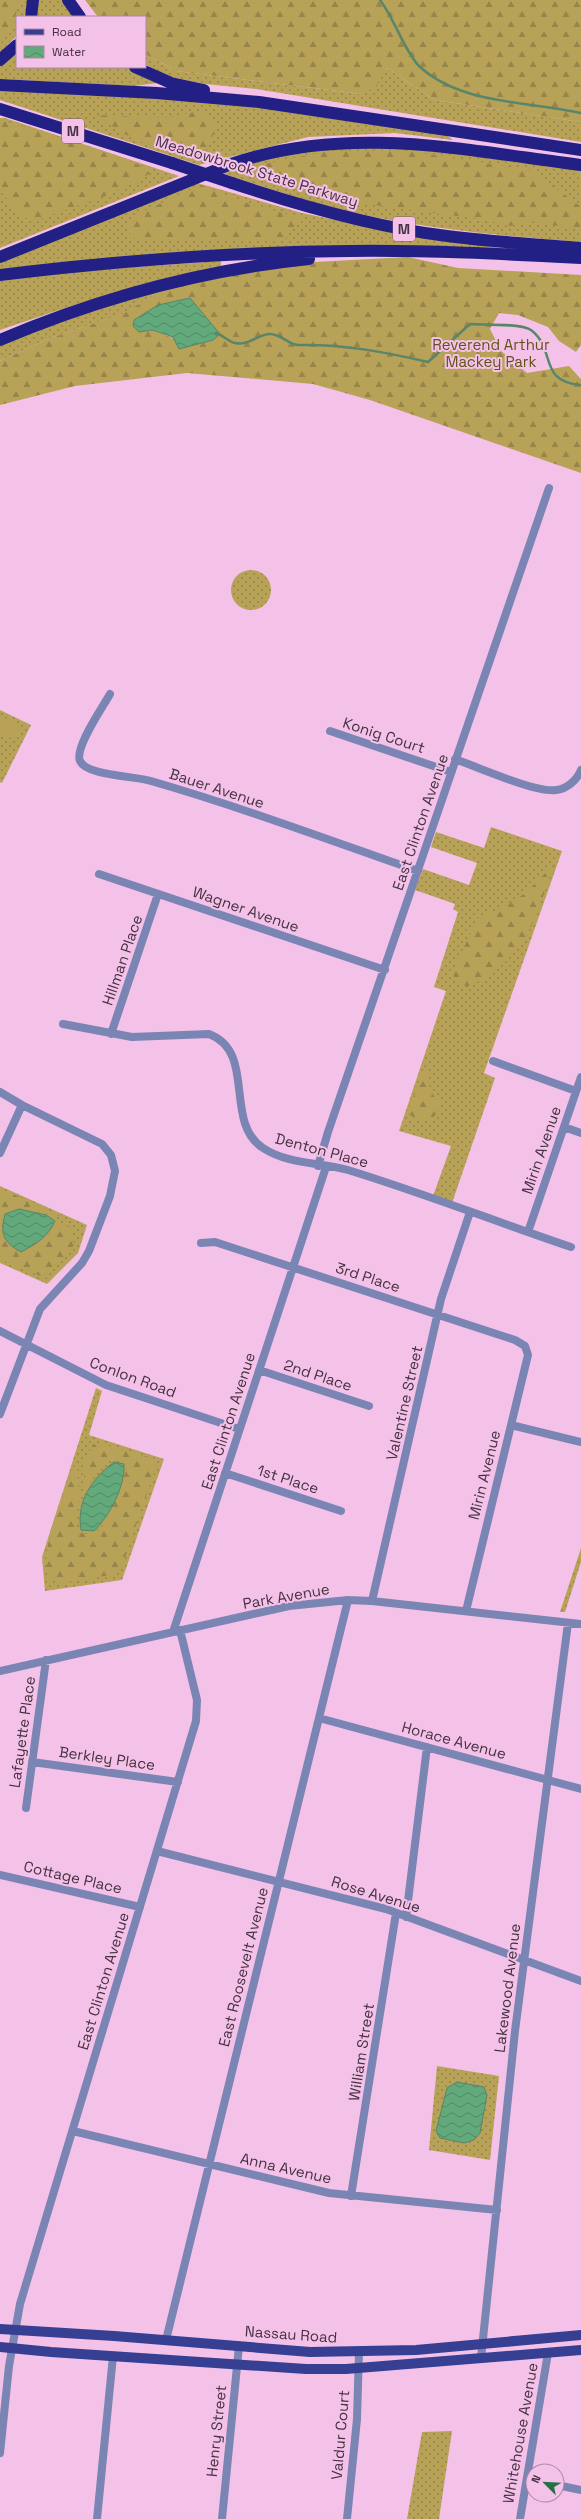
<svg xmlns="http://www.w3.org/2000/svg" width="581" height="2519" viewBox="0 0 581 2519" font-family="'Space Grotesk',sans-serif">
<defs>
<pattern id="grass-dots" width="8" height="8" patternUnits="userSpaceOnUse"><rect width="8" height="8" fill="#b7a257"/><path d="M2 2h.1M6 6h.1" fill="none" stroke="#97854a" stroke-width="1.8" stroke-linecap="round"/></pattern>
<pattern id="forest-firs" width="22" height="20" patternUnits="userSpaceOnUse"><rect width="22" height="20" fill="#b7a257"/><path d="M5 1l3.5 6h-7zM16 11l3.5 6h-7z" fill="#97854a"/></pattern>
<pattern id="water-waves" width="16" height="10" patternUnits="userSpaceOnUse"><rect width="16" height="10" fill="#62a97b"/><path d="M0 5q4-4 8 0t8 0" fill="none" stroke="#538a66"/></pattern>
</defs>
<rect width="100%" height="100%" fill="#f4c2e9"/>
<path fill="url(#grass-dots)" d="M0,0H29L24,17H17V35L0,53Z
M37,0H64L75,17H36Z
M17,50V67H130L158,83L134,86L0,79V64Z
M145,54L176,71L362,94L387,68L435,100L581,122V142L256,89L205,84L166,76L145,64Z
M0,89L168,99L263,108L446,135L453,140L395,133L308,137L199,165L0,100Z
M0,118H5L179,176L0,248Z
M381,144L581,168V242C516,237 449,231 385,219C330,209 275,191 222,173L243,165L313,148Z
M194,182L302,213L414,236L515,247L514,250L405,247L0,271V258Z
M221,261V267C145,281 73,305 0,330V281L79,271Z
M162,289L126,313L48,339L0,361V344L77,313Z
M231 590a20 20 0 1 1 40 0a20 20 0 1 1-40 0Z
M0,710L31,725L2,783L0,782Z
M491,827L562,851L484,1073L495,1078L452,1203L433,1196L451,1146L399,1131L446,991L434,987L458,912L453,909L455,904L415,890L423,869L469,885L477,863L431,847L436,832L484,848Z
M0,1186L87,1225L78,1253L47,1284L0,1263Z
M96,1388L102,1391L89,1435L164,1459L122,1580L45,1591L42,1557Z
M581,1548V1562L565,1612H560Z
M437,2066L499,2076L490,2160L429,2150Z
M452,2431L439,2519H407L422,2432Z"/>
<path fill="url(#forest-firs)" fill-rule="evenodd" d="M0,0H19L13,29L0,44Z
M85,0H581V122L435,100L387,68L379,78L377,86L362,94L176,71L145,54V17H98Z
M205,110L218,124L205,151L191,159L134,139L93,115L165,118Z
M0,120L49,133L154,170L139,181L103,197L39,219L25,218L10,205L0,186Z
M399,150L532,170L581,207V230L537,222L509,226L487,220L315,197C300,181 255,177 233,173L259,165L329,151Z
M201,185L252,205L307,219L295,225L284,241L138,240L131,237L125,224L142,212Z
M408,257L458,268L581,275V345L576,352L559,341L548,327L518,315L499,313L490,329L501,351L527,373L569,366L581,379V473L370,400L313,384L187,373L75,386L0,405V361L48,339L125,313L162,289L232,273L314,262ZM190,298L216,330L173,338L152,330Z
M554,864C535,920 526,960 467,987L456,981L452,972L478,918C517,903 526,894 554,864Z
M428,1056C429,1073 424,1089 439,1101L440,1109C433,1120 428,1121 415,1120L408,1112Z
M0,1188L61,1216L16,1209L8,1221L49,1222L72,1227L74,1245L46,1278L0,1260Z
M93,1444L109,1446L156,1459L157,1464L121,1569L115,1574L61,1584L49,1579C38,1547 64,1497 74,1465H77L79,1499L75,1530L86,1534L101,1529L126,1471L120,1458L104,1462L84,1491V1463Z"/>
<path fill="#b7a257" d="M0,715L21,726L14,740L0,732Z"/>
<path fill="url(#water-waves)" stroke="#59856a" d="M190,298L220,334L213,340L179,349L173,337L152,330L139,332L133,326L134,320L158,305Z
M19,1209L46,1215L55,1221C48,1237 36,1244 21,1252C3,1242 0,1234 5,1214Z
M114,1462L124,1464C125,1487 110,1515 94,1531L81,1530C76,1501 92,1479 114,1462Z
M457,2082L484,2087L487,2095L480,2133L474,2140L464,2143L440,2138L436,2131L447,2088Z"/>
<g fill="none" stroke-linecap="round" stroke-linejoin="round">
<path stroke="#59856a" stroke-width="2.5" d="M380,0C394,18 405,52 419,66C461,105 528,101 581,113
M216,333C223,335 229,342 235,343C249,346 258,334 270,334C281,334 289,345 298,345C343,344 385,352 428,362L470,324C484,325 520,323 531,330C557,350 537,381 581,385"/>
<path stroke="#7a85b4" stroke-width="8" d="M110,694C103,707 74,748 80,761C87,776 136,776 151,781C241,807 329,840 418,871
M330,731L451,772
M455,759C477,767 536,793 556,790C567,789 577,780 581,770
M99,874L385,970
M63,1024L132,1037L209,1034C257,1052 223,1122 263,1148C289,1165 320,1162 348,1170C423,1193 497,1222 571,1247
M111,1034L158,894
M493,1061L576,1091
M0,1092L22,1105L102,1144L111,1155L115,1171L110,1196L89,1251L82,1263L40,1309L0,1414
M564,1127L581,1133
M0,1153L22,1105
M318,1166L328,1132L549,488
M528,1232L581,1077
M201,1243L215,1242L515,1340L525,1346L528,1355L466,1611
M0,1331L106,1385L239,1429
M259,1370L369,1406
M511,1425L581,1442
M225,1473L341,1511
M372,1601L441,1299L470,1212
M173,1632L326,1167
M0,1671L289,1606L348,1600L372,1601L581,1624
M319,1718L581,1789
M32,1762L178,1782
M26,1808L46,1660
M157,1851L386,1909L581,1981
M0,1875L140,1907
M406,1917L427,1747
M73,2131L329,2193L497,2210
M351,2196L396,1913
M166,2340L348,1600
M481,2358L515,2031L568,1623
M0,2453L9,2366L20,2304L196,1721L197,1700L180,1630
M557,2485L581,2490
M97,2519L113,2356
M222,2519L239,2346
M347,2519L357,2419L359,2352
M520,2519L548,2353"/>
<path stroke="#363f92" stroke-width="10" d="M0,2329L114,2336L310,2352L416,2350L581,2335
M0,2347L51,2352L306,2369H346L581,2350"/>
<path stroke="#222084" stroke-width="12" d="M68,0L80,17
M31,17L33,0
M0,60L17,45
M135,67L171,83L204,90
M0,85L157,93L259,102L581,150
M0,109L172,163
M232,183C301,206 374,227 447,236C492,242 537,244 581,248
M0,257L231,164C348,124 462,150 581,165
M0,275C115,261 233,252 349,251C426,250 504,254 581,258
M0,340C99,298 202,270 309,259"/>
<path stroke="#222084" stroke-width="12" d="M172,163L232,183"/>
</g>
<g text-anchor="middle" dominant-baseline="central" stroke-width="4" stroke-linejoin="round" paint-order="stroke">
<g fill="#f4c2e9" stroke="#7a5c73" stroke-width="1">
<rect x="62" y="119" width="22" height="24" rx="3"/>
<rect x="393" y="217" width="22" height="24" rx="3"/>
</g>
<g font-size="14" font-weight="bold" fill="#453141">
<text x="73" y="131">M</text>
<text x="404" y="229">M</text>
</g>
<g font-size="15" fill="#453141" stroke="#f4c2e9">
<text transform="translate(257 171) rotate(17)">Meadowbrook State Parkway</text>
<text transform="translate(384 735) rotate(18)">Konig Court</text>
<text transform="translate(217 788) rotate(18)">Bauer Avenue</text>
<text transform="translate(420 822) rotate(-71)">East Clinton Avenue</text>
<text transform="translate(246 909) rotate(19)">Wagner Avenue</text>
<text transform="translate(122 960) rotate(-71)">Hillman Place</text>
<text transform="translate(322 1150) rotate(15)">Denton Place</text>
<text transform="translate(541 1150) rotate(-71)">Mirin Avenue</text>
<text transform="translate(368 1277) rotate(18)">3rd Place</text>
<text transform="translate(318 1375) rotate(18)">2nd Place</text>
<text transform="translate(133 1377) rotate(20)">Conlon Road</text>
<text transform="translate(404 1403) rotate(-77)">Valentine Street</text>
<text transform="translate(228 1421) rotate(-72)">East Clinton Avenue</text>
<text transform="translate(484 1475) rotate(-76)">Mirin Avenue</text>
<text transform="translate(288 1479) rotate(18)">1st Place</text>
<text transform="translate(286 1596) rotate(-10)">Park Avenue</text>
<text transform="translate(22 1732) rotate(-82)">Lafayette Place</text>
<text transform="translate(454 1740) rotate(15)">Horace Avenue</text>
<text transform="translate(107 1758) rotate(8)">Berkley Place</text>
<text transform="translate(73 1877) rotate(13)">Cottage Place</text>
<text transform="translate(376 1894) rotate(17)">Rose Avenue</text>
<text transform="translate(243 1967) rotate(-76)">East Roosevelt Avenue</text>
<text transform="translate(103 1981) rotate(-73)">East Clinton Avenue</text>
<text transform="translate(507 1988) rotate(-83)">Lakewood Avenue</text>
<text transform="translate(361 2052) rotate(-81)">William Street</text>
<text transform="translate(286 2168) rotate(13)">Anna Avenue</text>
<text transform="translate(291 2334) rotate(4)">Nassau Road</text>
<text transform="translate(216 2431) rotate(-84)">Henry Street</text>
<text transform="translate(520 2433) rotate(-80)">Whitehouse Avenue</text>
<text transform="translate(340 2435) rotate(-85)">Valdur Court</text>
</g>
<g font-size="15" fill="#615217" stroke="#f4c2e9">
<text x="491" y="344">Reverend Arthur<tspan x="491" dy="17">Mackey Park</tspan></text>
</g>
</g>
<rect x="16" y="16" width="130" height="52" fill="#f4c2e9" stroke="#ae88a6"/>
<rect x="24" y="29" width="20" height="6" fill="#363f92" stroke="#ae88a6"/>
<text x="52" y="36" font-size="12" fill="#453141">Road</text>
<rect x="24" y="46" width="20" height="12" fill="url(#water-waves)" stroke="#ae88a6"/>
<text x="52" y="56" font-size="12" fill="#453141">Water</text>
<g transform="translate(545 2483) rotate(294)"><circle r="19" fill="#f4c2e9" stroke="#ae88a6"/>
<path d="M0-3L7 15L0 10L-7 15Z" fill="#207243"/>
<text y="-6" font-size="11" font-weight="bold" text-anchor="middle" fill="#453141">N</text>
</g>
</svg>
